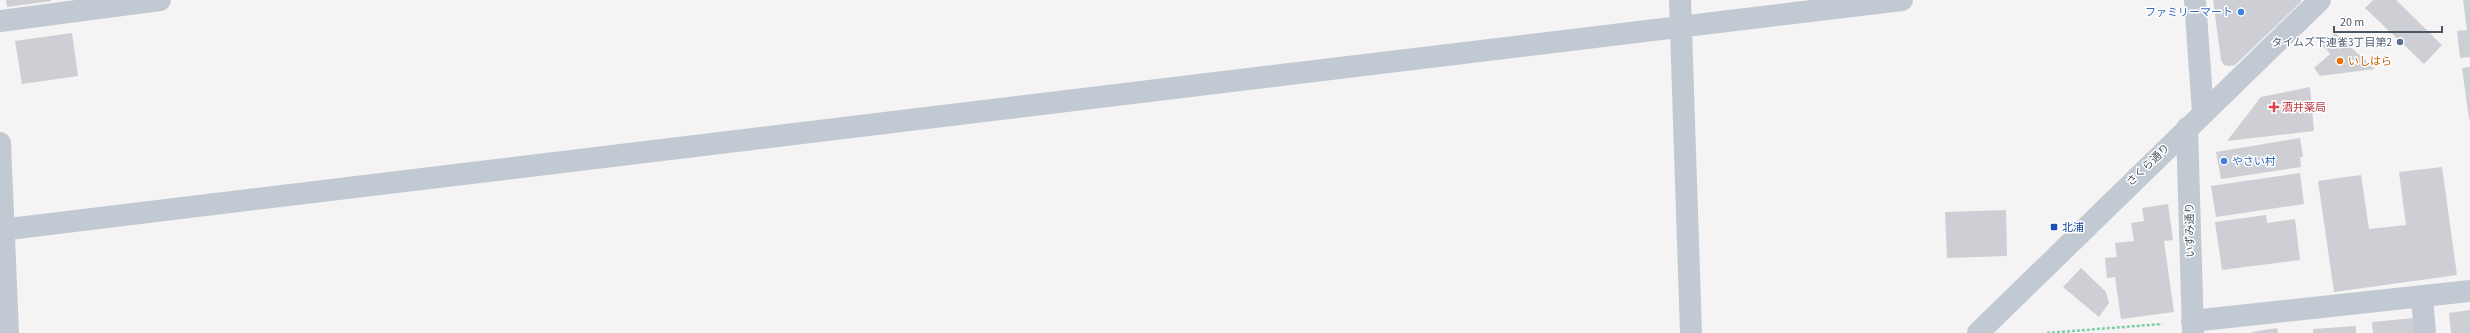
<svg xmlns="http://www.w3.org/2000/svg" width="2470" height="333" viewBox="0 0 2470 333" font-family="'Source Sans 3','Noto Sans JP',sans-serif">
<rect width="100%" height="100%" fill="#f5f3f3"/>
<path fill="#cdcfd5" d="M6,0H51V1L7,7Z
M2213,0H2301V2L2235,65L2229,66L2224,65L2221,60Z
M2373,0H2396L2442,45L2424,64L2365,8Z
M2463,0H2470V57L2460,58L2457,31L2467,30Z
M72,33L78,76L22,84L15,41Z
M2335,33L2375,69L2320,76L2314,68L2330,54L2322,45Z
M2470,67V119H2469L2462,68Z
M2310,87L2314,131L2227,141L2261,97Z
M2300,138L2303,157H2300L2301,167L2221,179L2216,152Z
M2442,167L2457,275L2334,292L2318,181L2361,175L2369,229L2406,225L2399,172Z
M2300,173L2304,204L2216,217L2211,186Z
M2168,204L2173,240L2164,241L2174,312L2121,319L2115,277L2107,278L2105,258L2117,257L2115,243L2134,241L2131,223L2144,221L2142,208Z
M2006,210L2007,256L1947,258L1945,212Z
M2266,215L2267,223L2295,219L2300,260L2222,270L2215,222Z
M2081,268L2106,292L2109,303L2099,317L2063,287Z
M2470,310V333H2451L2449,313Z
M2414,318L2416,333H2373L2372,322Z
M2356,326V333H2313V329Z
M2277,328L2278,333H2252V332Z"/>
<g fill="none" stroke-linecap="round" stroke-linejoin="round">
<path stroke="#7ad0a6" stroke-width="2.5" stroke-dasharray="3 2" stroke-linecap="butt" d="M2047,333L2162,324"/>
<path stroke="#c1cad2" stroke-width="22" d="M1680,0L1691,333
M2195,0L2203,113
M0,21L160,0
M2187,128L2193,333
M0,143L8,333
M0,230L1902,0
M2422,297L2425,333
M2192,321L2470,291
M1978,333L2320,0"/>
</g>
<g fill="#3f7fe0" stroke="#fff" stroke-width="1.5">
<circle cx="2241" cy="12" r="4"/>
<circle cx="2224" cy="161" r="4"/>
</g>
<circle fill="#5c6f8a" stroke="#fff" stroke-width="1.5" cx="2400" cy="42" r="4"/>
<circle fill="#e8710a" stroke="#fff" stroke-width="1.5" cx="2340" cy="61" r="4"/>
<path fill="#e0444e" stroke="#fff" stroke-width="1.5" d="M2272 101h4v4h4v4h-4v4h-4v-4h-4v-4h4z"/>
<rect fill="#1a4fb4" stroke="#fff" stroke-width="1.5" x="2050" y="223" width="8" height="8" rx="2"/>
<g text-anchor="middle" dominant-baseline="central" stroke-width="3" stroke-linejoin="round" paint-order="stroke">
<g font-size="11" fill="#366cbe" stroke="#fff" text-anchor="end">
<text x="2233" y="12">ファミリーマート</text>
<text x="2232" y="161" text-anchor="start">やさい村</text>
</g>
<g font-size="11" fill="#4e5e75" stroke="#fff" text-anchor="end">
<text x="2392" y="42">タイムズ下連雀3丁目第2</text>
</g>
<g font-size="11" fill="#c56008" stroke="#fff" text-anchor="start">
<text x="2348" y="61">いしはら</text>
</g>
<g font-size="11" fill="#be3a42" stroke="#fff" text-anchor="start">
<text x="2282" y="107">酒井薬局</text>
</g>
<g font-size="11" fill="#4a5661" stroke="#fff">
<text transform="translate(2148 165) rotate(-44)">さくら通り</text>
<text transform="translate(2190 230) rotate(-91)">いずみ通り</text>
</g>
<g font-size="11" fill="#164399" stroke="#fff" text-anchor="start">
<text x="2062" y="227">北浦</text>
</g>
</g>
<path d="M2334 26v6h108v-6" fill="none" stroke="#4a5661" stroke-width="2"/>
<text x="2340" y="26" font-size="12" fill="#4a5661" stroke="#ffffff" stroke-width="3" paint-order="stroke">20 m</text>
</svg>
